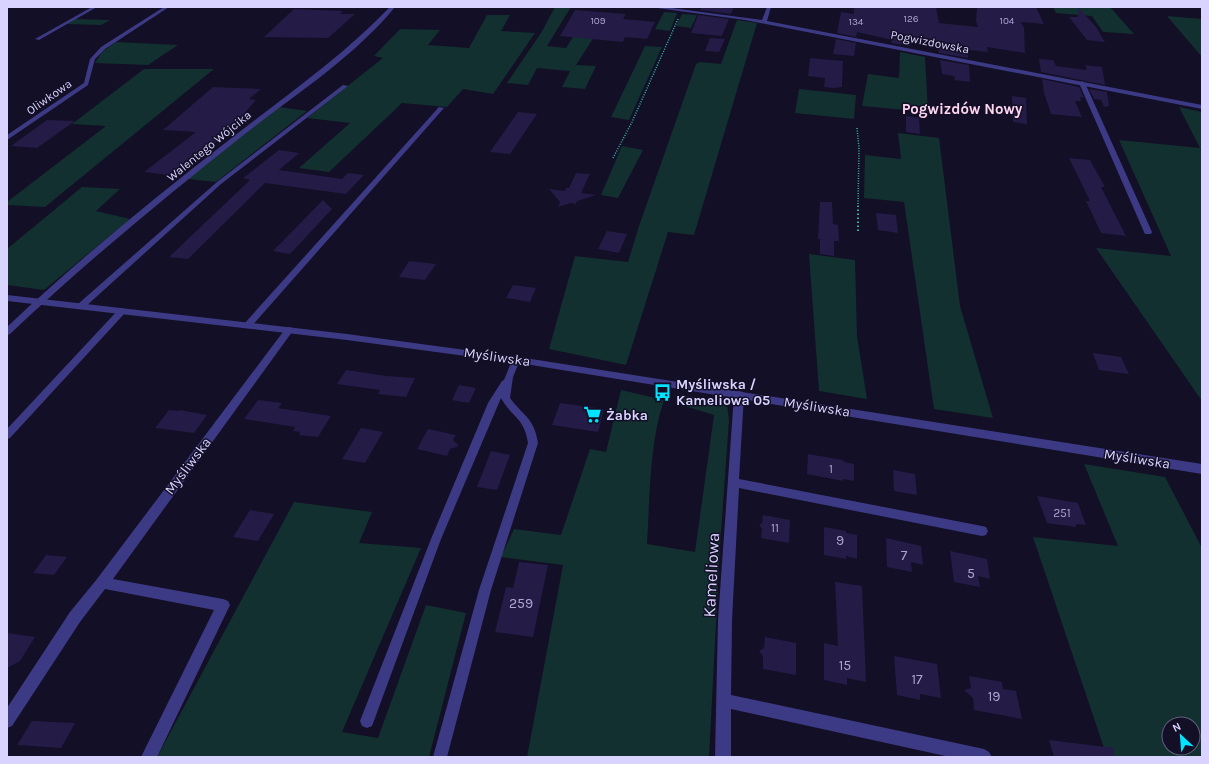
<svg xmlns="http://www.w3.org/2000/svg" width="1209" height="764" viewBox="0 0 1209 764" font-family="Karla,sans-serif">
<rect width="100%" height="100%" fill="#130f26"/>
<path fill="#12302f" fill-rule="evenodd" d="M555,7H571L547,46L566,48L576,32L598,31L576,65L596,66L585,89L562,87L570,71L537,68L528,85L507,83L541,33Z
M1053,7H1110L1134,34L1103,32L1092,16L1056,13Z
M664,12L677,13L670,31L655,29Z
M682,14L697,15L691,28L676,26Z
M487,15H510L501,31L535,33L493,94L463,89L447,107L402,103L329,172L299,168L350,123L307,118L383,58L374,56L400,29L440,30L428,45L469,48Z
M1167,16L1202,19V57Z
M75,19L110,20L101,25L67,24Z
M737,20L757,23L694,235L668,232L626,365L549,349L575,256L628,262L639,226L696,64L700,62L721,64Z
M116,42L178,45L148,65L95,63L102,52Z
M645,46L662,47L629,120L611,117Z
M900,52L925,57L928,112L862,106L868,74L899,78Z
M144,69H214L45,207L7,205V202L106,126L72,124Z
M799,89L856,95L854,119L795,113Z
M279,107L307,111L216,182L188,179Z
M1179,107L1202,112V148L1200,149L1202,151V401L1096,248L1171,256L1119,140L1200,148Z
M898,133L939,138L960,306L993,418L934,409L904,202L864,198L865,155L901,159Z
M622,146L643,150L618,198L601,195Z
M82,187L120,189L96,211L130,219L44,290L7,285V249Z
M809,254L855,260L857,336L867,399L819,391Z
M621,390L664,400C649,445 650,497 647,544L695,552L714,415L675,403L679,395L727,404L729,420L720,547L709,757H527L563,565L501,557L514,529L561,535L590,449L606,452Z
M1084,464L1165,477L1202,548V757H1107L1033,537L1118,546ZM1169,724H1193V748H1169Z
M294,502L372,512L359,543L421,548L342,732L378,738L426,605L466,613L429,757H157Z"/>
<path fill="#241b47" d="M702,7H734L731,14L700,10Z
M854,7H936L939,23L978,27L976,21L977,7H1036L1044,24L1021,22L1024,28L1025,53L987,47L988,52L968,50V58L939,53L937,41L912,38L910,46L891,43L892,40L857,32L856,37L837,33L841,12L854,14Z
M1078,7L1096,27L1105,42L1087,40L1069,17H1078Z
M294,9L343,11L340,14H355L328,38L264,37Z
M575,10L626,14L623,19L655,22L647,39L625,37L623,42L560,36Z
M698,15L729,19L722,36L691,33Z
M710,38L725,39L719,52L705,51Z
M836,39L856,43L854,56L833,54Z
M810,58L843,61L842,87L835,88L824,87L825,78L808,76Z
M1039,59L1053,60L1056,66L1087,70L1085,65L1102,67L1105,85L1041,72Z
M940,60L969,65L970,82L955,80L954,76L942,74Z
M1042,79L1079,87L1084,98L1080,97L1081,101H1075L1082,117L1051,114L1044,93Z
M213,87L261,89L249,99L256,100L226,134L203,152H199L168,175L144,172L196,132L163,130Z
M1089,89L1107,92L1109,106L1104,107L1101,100L1094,99Z
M1012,96L1026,98L1027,124L1013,122Z
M518,112L537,114L510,154L490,152Z
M906,116L919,118L920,134L906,132Z
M47,120L75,121L37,148L11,146Z
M279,150L299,153L279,170L342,179L348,173L364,175L346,194L265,183L188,259L169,257L250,180L243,178Z
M1069,158L1090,160L1105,187H1101L1126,236L1101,233L1086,201H1090Z
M576,173L590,174L581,193L596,195L577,201L576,204L570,203L558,207L560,202L549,189L565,191L566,188H569Z
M323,200L332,209L290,254L273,251Z
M820,202H832L833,224L838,225L839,241H834V256L820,254V239H818Z
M876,213L896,215L898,233L878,230Z
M607,231L627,234L619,253L598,249Z
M409,261L436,264L425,280L399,277Z
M513,285L536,288L530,302L506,298Z
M1093,353L1121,357L1129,374L1099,370Z
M346,370L387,376L415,378L406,397L378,394L380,390L337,384Z
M459,385L476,388L469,403L452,400Z
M258,400L282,403L278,408L331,416L318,437L299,435L300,432L293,431L295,427L244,419Z
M560,403L604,409L598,432L552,425Z
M169,410L179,411L180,410L207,415L194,433L155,428Z
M361,428L383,432L365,463L342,459Z
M428,429L456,435L453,440L459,446L450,449L447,456L417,449Z
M491,451L510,455L497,490L477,487Z
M808,454L843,460L844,462L854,464V481L843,479V481L807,474Z
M893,470L915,474L917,495L894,491Z
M1037,496L1078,503L1086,525L1076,524V527L1047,523Z
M250,510L274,514L258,541L233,537Z
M763,515L790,520L789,543L761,538L762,529L759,525L762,523Z
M824,527L846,531V533L857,535V559L846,556V559L824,555Z
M886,538L921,546L923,565L911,562L912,572L887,567Z
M950,551L987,559L990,579L978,576L980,587L954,582Z
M46,555L67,557L54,575L33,573Z
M519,562L548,565L533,637L495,632L506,587L513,588Z
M835,582L862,586L866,682L847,678V685L824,680V643L838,646Z
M7,633L35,637L20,661L7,668Z
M765,637L796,643V675L763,669V656L759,651L764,648Z
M894,656L937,664L941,698L920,694V700L897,695Z
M969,676L1002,682L1003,689L1016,691L1022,719L974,710L973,698L964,690L971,688Z
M32,721L75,723L61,748L17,745Z
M1049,740L1114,748V757H1054Z"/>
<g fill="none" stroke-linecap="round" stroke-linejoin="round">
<path stroke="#2fb8b0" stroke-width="1.5" stroke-dasharray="1 1.5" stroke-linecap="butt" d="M857,128L859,148L858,207
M613,158L632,122L678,19"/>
<path stroke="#2fb8b0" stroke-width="2" stroke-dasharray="1.5 2.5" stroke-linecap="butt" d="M858,231V206"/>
<path fill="#3d3a85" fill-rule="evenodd" d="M92,7H97L39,40L35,39Z
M164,7H169L105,49L95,59L88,85L7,140V135L84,83L90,59L101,47Z
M1082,81L1085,83L1152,232L1151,234H1145L1144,232L1079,83Z
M343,85L348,86L221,184L84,308H78L77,306L78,304L217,182Z
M439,107L444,108L250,328H244L243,326L244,324Z
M122,308L126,311L125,313L10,438L7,439V429L119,309Z
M516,357L520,360L513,377L510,398C523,416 534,417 538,443L491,590L447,757H433L479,590L528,443C524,417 512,418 501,398L441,539L372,726L367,728L362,726L360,721L431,539L488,403L502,381L504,380L513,358Z"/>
<path fill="#3d3a85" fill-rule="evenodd" d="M390,7H395C354,57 296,94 245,134C164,198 85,263 10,334L7,335V327C78,260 153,199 229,140C284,97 342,57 390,7Z
M650,7H664L762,20L767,7H771L767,21L1202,105V109L745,20Z
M289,327L292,328L294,330L292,332L113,579L223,599L228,601L230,605L157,757H141L214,610L105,589L80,622L12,726L7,728V708L70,612L97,579L286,328Z
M739,391L743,392L744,395L739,479L982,526L986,527L988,531L986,535L982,536L739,488L732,620L731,695L984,749L989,752L992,757H950L731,709V757H715L718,620L734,395L735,392Z"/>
<path fill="#3d3a85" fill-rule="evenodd" d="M7,295L347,334L525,358L1202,464V474L525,364L347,340L7,301Z"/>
</g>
<defs>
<symbol id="bus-bare" viewBox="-9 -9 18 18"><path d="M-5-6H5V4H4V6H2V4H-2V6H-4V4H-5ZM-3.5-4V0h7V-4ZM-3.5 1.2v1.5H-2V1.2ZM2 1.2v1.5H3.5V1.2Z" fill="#00e5ff" stroke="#130f26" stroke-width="2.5" paint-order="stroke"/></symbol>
<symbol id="supermarket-bare" viewBox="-9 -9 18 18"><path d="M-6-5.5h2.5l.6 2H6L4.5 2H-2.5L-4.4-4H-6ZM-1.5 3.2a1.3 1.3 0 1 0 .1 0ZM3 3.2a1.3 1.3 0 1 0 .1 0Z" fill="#00e5ff" stroke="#130f26" stroke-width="2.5" paint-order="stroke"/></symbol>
</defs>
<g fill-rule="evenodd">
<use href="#bus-bare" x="650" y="380" width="25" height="25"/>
<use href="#supermarket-bare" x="580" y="402" width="25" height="25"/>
</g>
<g text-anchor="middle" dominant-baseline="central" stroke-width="3" stroke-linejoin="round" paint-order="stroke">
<g font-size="10" fill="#aca6d1">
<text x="911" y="19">126</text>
<text x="598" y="21">109</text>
<text x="1007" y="21">104</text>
<text x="856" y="22">134</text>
</g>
<g font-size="12" fill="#d9d4ff" stroke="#130f26">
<text transform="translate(930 42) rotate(11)">Pogwizdowska</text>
<text transform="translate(49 97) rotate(-35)">Oliwkowa</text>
<text transform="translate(209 146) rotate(-39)">Walentego Wójcika</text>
</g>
<g font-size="12" fill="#aca6d1">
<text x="831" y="469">1</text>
<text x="1062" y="513">251</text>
<text x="775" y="528">11</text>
</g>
<g font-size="14" fill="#d9d4ff" stroke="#130f26">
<text transform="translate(497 357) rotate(8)">Myśliwska</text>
<text transform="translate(817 407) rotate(9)">Myśliwska</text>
<text transform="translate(1137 459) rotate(9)">Myśliwska</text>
<text transform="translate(188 466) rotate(-53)">Myśliwska</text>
</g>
<g font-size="14" font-weight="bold" fill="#d9d4ff" stroke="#130f26" text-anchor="start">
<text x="676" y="384">Myśliwska /<tspan x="676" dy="16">Kameliowa 05</tspan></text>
<text x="606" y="415">Żabka</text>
</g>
<g font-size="14" fill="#aca6d1">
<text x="840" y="540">9</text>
<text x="904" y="555">7</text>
<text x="971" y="573">5</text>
<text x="521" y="603">259</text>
<text x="845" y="665">15</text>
<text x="917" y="679">17</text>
<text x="994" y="696">19</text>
</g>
<g font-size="15" font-weight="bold" fill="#ffd6f0" stroke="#130f26">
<text x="962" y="109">Pogwizdów Nowy</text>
</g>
<g font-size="17" fill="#d9d4ff" stroke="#130f26">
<text transform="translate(711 575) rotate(-87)">Kameliowa</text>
</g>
</g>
<rect width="1209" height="764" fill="none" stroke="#d9d4ff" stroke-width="16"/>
<g transform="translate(1181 736) rotate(334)"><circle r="19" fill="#130f26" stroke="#625e7d"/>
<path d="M0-3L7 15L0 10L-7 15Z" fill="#00e5ff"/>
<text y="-6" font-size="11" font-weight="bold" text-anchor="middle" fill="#d9d4ff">N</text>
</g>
</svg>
